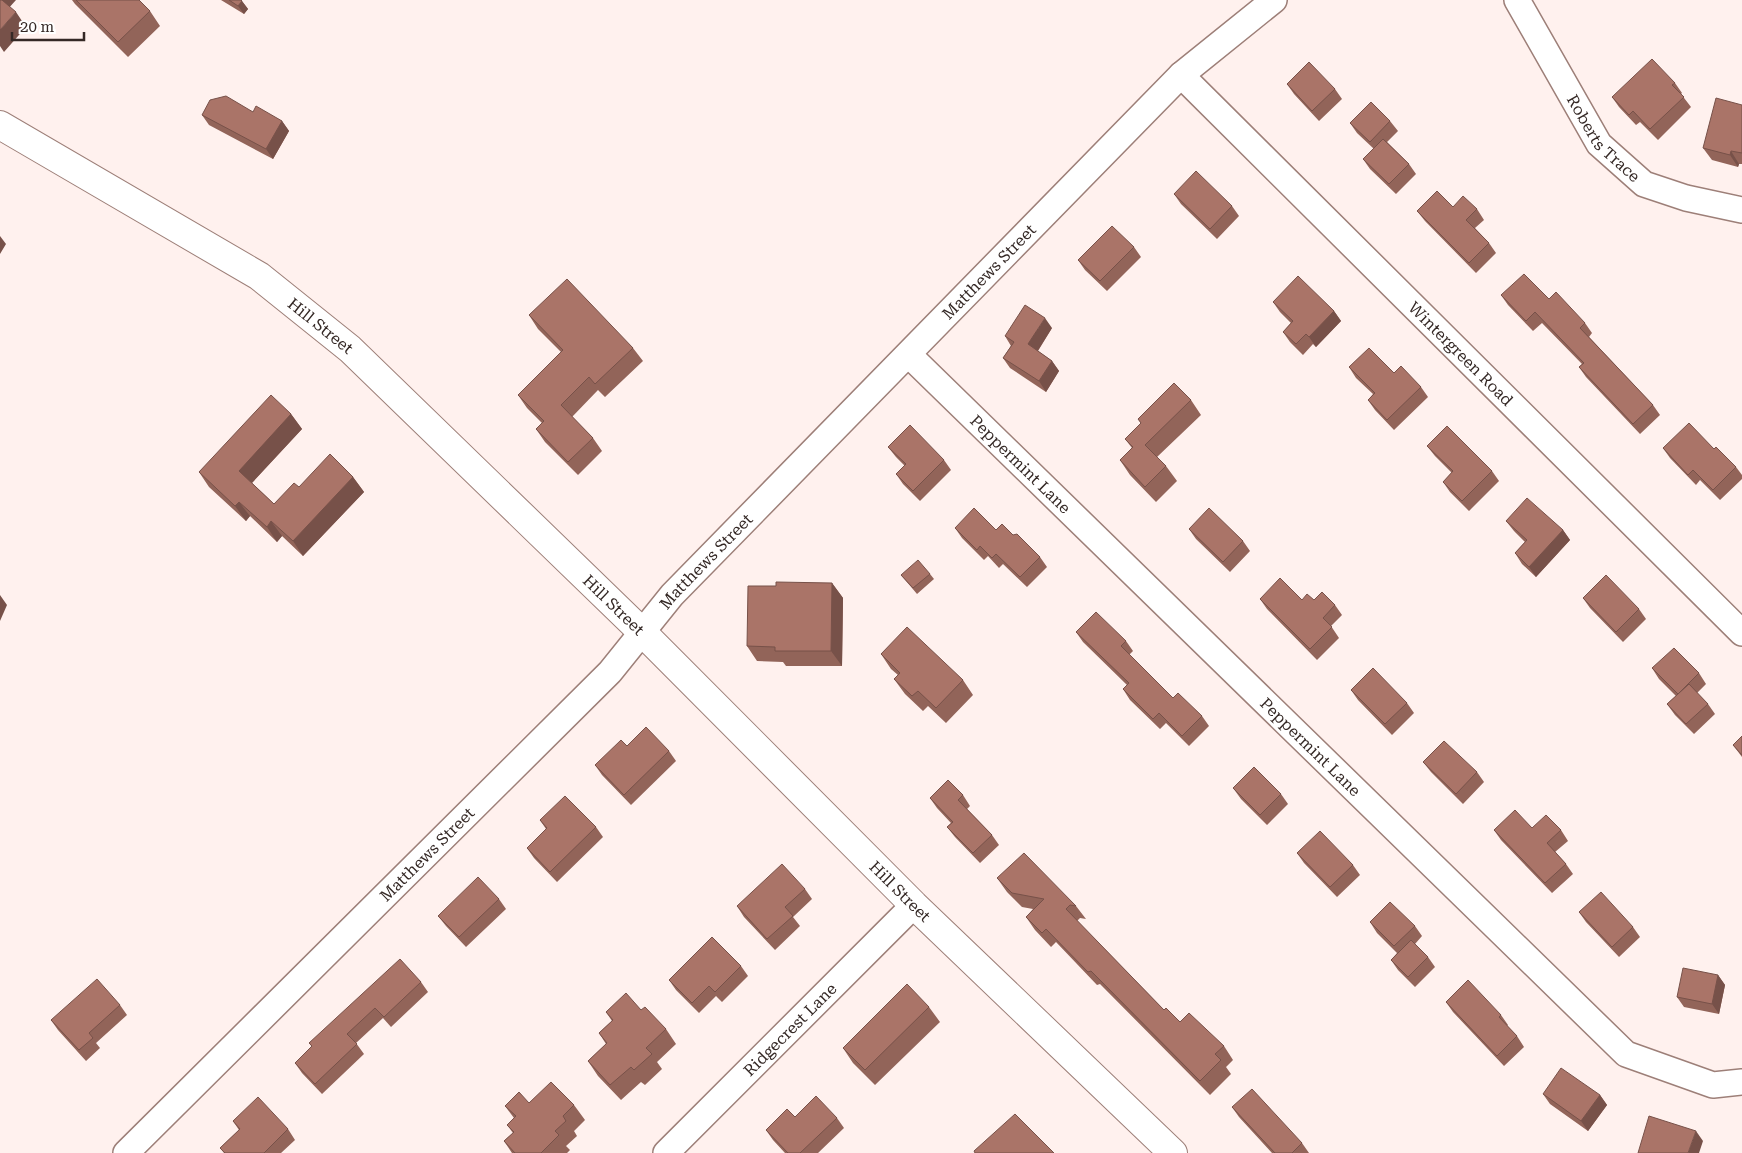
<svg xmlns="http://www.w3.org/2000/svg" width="1742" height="1153" viewBox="0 0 1742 1153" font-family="'Roboto Serif',serif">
<rect width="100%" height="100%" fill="#fff1ee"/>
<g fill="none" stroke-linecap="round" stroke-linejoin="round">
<defs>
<g id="street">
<path id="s1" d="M1517,0L1599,144L1644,184L1686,198L1742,210"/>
<path id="s2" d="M1181,75L1742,633"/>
<path id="s3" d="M909,355L1626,1054L1713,1085L1742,1082"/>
<path id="s4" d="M126,1153L610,672L672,595L1181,75L1274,0"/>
<path id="s5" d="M666,1153L914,905"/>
</g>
<g id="secondary">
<path id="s6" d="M0,125L259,276L350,349L642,632L914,905L1173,1153"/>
</g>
</defs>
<use href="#street" stroke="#9d7f78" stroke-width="28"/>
<use href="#secondary" stroke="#9d7f78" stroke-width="30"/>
<use href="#street" stroke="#fff" stroke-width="25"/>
<use href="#secondary" stroke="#fff" stroke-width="28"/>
</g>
<path fill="#926459" d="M72,0H139L150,11L160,26L128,57L75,4Z
M221,0H241L248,9L244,14Z
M1675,83L1682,93L1681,94L1691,107L1658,140L1640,122L1636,125L1619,107L1612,97Z
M1287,84L1335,89L1342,99L1319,121L1294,94Z
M1742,105V164H1739L1738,167L1712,160L1703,148Z
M253,112L282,121L289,131L273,159L209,125L202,115Z
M1390,121L1398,131L1387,142L1409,164L1416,174L1396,194L1370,169L1363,159L1374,149L1357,133L1350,123Z
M1174,194L1232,206L1239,216L1217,239L1181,204Z
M1453,207L1477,209L1484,220L1475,228L1489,243L1496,253L1476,273L1425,221L1417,211Z
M1134,247L1141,257L1107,291L1085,270L1078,260Z
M1501,295L1549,299L1585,323L1592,333L1589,337L1653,405L1660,415L1640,434L1586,377L1579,367L1582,364L1542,323L1533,331L1508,305Z
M1273,302L1334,311L1341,321L1316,347L1313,344L1303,355L1290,342L1283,332L1291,323L1280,312Z
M529,315L633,348L643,361L605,397L598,390L572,417L593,438L602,451L578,475L545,442L536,429L542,423L527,408L518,395L561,352L538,329Z
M1052,328L1038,351L1052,361L1059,371L1046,392L1010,368L1003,358L1011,346L1005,336Z
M1349,367L1394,373L1421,387L1428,397L1394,430L1375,410L1368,400L1373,394L1356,378Z
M1191,400L1201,415L1157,457L1166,466L1177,481L1156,502L1130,475L1120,460L1132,448L1125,439L1141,423L1138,419Z
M291,414L302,429L252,483L274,504L299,487L353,477L364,492L303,556L282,536L277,542L250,516L246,521L209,487L199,472Z
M1427,446L1492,471L1499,481L1469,511L1450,492L1443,482L1452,473L1435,456Z
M888,447L944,460L951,470L920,501L903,484L896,474L905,466L896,457Z
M1663,448L1714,449L1736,467L1742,475V479L1720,500L1700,480L1696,485L1670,458Z
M1506,521L1563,530L1570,540L1536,577L1522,564L1515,553L1525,542L1514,531Z
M955,528L996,530L1013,535L1040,557L1047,567L1027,587L1003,564L999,568L988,556L984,560L962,538Z
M1189,529L1243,541L1250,551L1230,572L1196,539Z
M930,574L934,579L917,594L901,575Z
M832,583L843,598L842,666H786L783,662L757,661L747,646L776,586Z
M1583,598L1639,609L1646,619L1623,642L1590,608Z
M1260,599L1314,600L1335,605L1342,615L1331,626L1339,638L1317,660L1267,609Z
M1076,632L1126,641L1133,651L1129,655L1173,698L1202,716L1209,726L1189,746L1166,723L1160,729L1130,700L1123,689L1127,685L1083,642Z
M881,654L963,680L973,695L946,723L928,706L923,711L905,694L894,679L898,675L891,669Z
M1652,668L1699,673L1706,684L1697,693L1708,704L1715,714L1694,734L1675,715L1667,704L1676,696L1659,679Z
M1351,690L1407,703L1414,713L1392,735L1358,700Z
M1742,736V757L1733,745Z
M627,746L669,751L676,761L631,805L602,775L595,765Z
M1423,762L1477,772L1484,782L1463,804L1431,772Z
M1233,788L1281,794L1288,804L1267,825L1241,799Z
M963,795L970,806L967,809L992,835L999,845L980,863L955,837L947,827L951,823L937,808L930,798Z
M540,820L596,827L603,837L557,882L534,858L527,848L546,829Z
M1494,830H1561L1568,841L1555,852L1566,864L1573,874L1552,893L1501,840Z
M1297,853L1353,865L1360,875L1337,897L1304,863Z
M997,878L1076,906L1086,919L1080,918L1077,921L1164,1010L1180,1022L1224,1046L1233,1060L1226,1067L1231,1074L1210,1095L1100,984L1097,985L1056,942L1051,947L1035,930L1026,917L1033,909L1022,907L1007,892Z
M805,889L812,899L793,917L800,926L775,950L744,917L737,906Z
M499,899L506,909L466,947L446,926L438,916Z
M1579,912L1633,927L1640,937L1619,957L1586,922Z
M1370,922L1415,926L1422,936L1415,944L1428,957L1435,967L1415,987L1398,970L1391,960L1397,953L1377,933Z
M741,966L748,976L722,1002L716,996L699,1013L676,990L669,980Z
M1718,975L1725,985L1719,1014L1684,1007L1677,997Z
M421,982L428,992L391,1027L383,1018L356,1043L364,1054L322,1094L302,1073L295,1063L312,1047L309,1043Z
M1446,1002L1501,1015L1508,1025L1507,1026L1517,1036L1524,1047L1504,1066L1453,1012Z
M120,1005L127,1015L96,1043L100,1048L86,1061L58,1030L51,1020Z
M929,1007L940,1022L875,1085L853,1063L843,1048Z
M641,1010L666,1029L676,1044L657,1062L662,1069L645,1085L641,1082L621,1100L598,1076L588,1061L606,1044L599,1033L612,1021L606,1012Z
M1543,1094L1600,1095L1607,1105L1588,1131L1550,1104Z
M529,1103L574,1105L585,1120L574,1131L577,1136L566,1146L570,1150L567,1153H512L504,1141L513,1133L507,1125L514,1118L505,1106Z
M1232,1107L1302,1143L1309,1153H1272L1239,1117Z
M795,1117L837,1118L844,1128L818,1153H785L773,1140L766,1130Z
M233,1121L288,1129L295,1140L281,1153H224L220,1148L239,1130Z"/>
<path fill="#775149" d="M0,0H16L7,10Z
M242,1L248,9L244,14L238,6Z
M16,12L26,27L4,52L0,46V30Z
M282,121L289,131L273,159L266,149Z
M1731,151L1739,164L1738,167L1730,155Z
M0,236L6,244L0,254Z
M1334,311L1341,321L1316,347L1309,337Z
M1045,318L1052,328L1035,355L1028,344Z
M1052,361L1059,371L1046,392L1039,381Z
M291,414L302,429L249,486L239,471Z
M353,477L364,492L303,556L293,541Z
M239,502L250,516L246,521L235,506Z
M271,521L282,536L277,542L267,527Z
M1563,530L1570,540L1536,577L1529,567Z
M832,583L843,598L842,666L831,651Z
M0,595L7,605L0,621Z
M1718,975L1725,985L1719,1014L1712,1004Z
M1600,1095L1607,1105L1588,1131L1581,1121Z
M1696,1131L1703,1141L1699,1153H1688Z"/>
<path fill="#aa7468" stroke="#775149" d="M0,0H2L16,12L0,30Z
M76,0H139L150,11L118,42Z
M229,0H241L242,1L238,6Z
M1652,59L1675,83L1672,85L1684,97L1650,129L1633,111L1629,115L1612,97Z
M1309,62L1335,89L1312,111L1287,84Z
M226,96L253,112L256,106L282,121L266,149L202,115L210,100Z
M1716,98L1742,105V153L1731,151L1730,155L1703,148Z
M1371,102L1390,121L1370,142L1350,123Z
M1383,139L1409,164L1389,184L1363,159Z
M1196,171L1232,206L1210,229L1174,194Z
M1437,191L1453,207L1463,196L1477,209L1466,220L1489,243L1469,263L1417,211Z
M1112,226L1134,247L1100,281L1078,260Z
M1524,274L1549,299L1556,292L1585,323L1580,328L1653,405L1633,424L1579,367L1584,363L1535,312L1526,321L1501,295Z
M1298,276L1334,311L1309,337L1306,334L1296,344L1283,332L1293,321L1273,302Z
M567,279L633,348L595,384L589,377L561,405L593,438L568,462L536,429L544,421L518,395L563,350L529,315Z
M1025,305L1045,318L1028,344L1052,361L1039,381L1003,358L1014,342L1005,336Z
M1369,348L1394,373L1401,366L1421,387L1387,420L1368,400L1375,393L1349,367Z
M1174,383L1191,400L1145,445L1166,466L1145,487L1120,460L1133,447L1125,439L1141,423L1138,419Z
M271,395L291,414L239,471L274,504L294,483L299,487L330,454L353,477L293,541L271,521L267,527L239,502L235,506L199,472Z
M1689,423L1714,449L1716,447L1736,467L1713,490L1693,470L1688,475L1663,448Z
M910,425L944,460L913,491L896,474L906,464L888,447Z
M1447,426L1492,471L1462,501L1443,482L1453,471L1427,446Z
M1527,498L1563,530L1529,567L1515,553L1527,540L1506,521Z
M974,508L996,530L1002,524L1013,535L1017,534L1040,557L1020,577L996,554L992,558L980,546L977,550L955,528Z
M1209,508L1243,541L1223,562L1189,529Z
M918,560L930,574L913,588L901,575Z
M1606,575L1639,609L1616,632L1583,598Z
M1280,578L1302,600L1307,594L1314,600L1322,592L1335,605L1323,618L1332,627L1310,649L1260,599Z
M776,582L832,583L831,651H775V647L747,646L748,586H776Z
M1096,612L1126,641L1121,646L1173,698L1178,693L1202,716L1182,736L1159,713L1153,719L1123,689L1129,683L1076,632Z
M907,627L963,680L936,708L918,691L912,696L894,679L900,673L881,654Z
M1674,648L1699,673L1678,694L1652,668Z
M1373,668L1407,703L1385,724L1351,690Z
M1689,684L1708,704L1686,724L1667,704Z
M646,727L669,751L624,795L595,765L621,740L627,746Z
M1742,736V755L1733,745Z
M1444,741L1477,772L1456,794L1423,762Z
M1254,767L1281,794L1260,815L1233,788Z
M948,780L963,795L958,800L992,835L973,853L947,827L953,822L930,798Z
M565,796L596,827L550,872L527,848L547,828L540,820Z
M1515,810L1532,828L1546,815L1561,830L1547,843L1566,864L1545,883L1494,830Z
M1320,831L1353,865L1330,887L1297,853Z
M1024,853L1076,906L1070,905L1066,909L1164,1010L1166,1008L1180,1022L1189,1013L1224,1046L1215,1054L1221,1060L1200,1081L1091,971L1088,972L1046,929L1042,933L1026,917L1044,899L1012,893L997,878Z
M782,864L805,889L785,907L793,916L767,939L737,906Z
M478,877L499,899L459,937L438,916Z
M1601,892L1633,927L1612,947L1579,912Z
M1390,902L1415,926L1394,946L1370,922Z
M712,937L741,966L715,992L709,986L692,1003L669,980Z
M1411,940L1428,957L1408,977L1391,960Z
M400,959L421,982L384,1017L375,1008L347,1034L357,1044L315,1084L295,1063L312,1046L309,1043Z
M1683,968L1718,975L1712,1004L1677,997Z
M97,979L120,1005L89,1033L93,1038L79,1050L51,1020Z
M1468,980L1501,1015L1499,1017L1517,1036L1497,1056L1446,1002Z
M907,984L929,1007L865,1070L843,1048Z
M626,993L641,1010L645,1007L666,1029L646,1048L652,1054L634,1070L631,1067L610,1085L588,1061L607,1043L599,1033L613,1020L606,1012Z
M1561,1068L1600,1095L1581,1121L1543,1094Z
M551,1082L574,1105L563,1116L566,1121L555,1131L559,1135L541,1153H515L504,1141L514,1132L507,1125L516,1116L505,1106L519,1092L529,1103Z
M1252,1089L1302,1143L1292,1153H1275L1232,1107Z
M816,1096L837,1118L800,1153H788L766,1130L787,1109L795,1117Z
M258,1097L288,1129L264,1153H225L220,1148L240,1129L233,1121Z
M1015,1114L1054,1153H975L974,1151Z
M1649,1116L1696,1131L1688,1153H1638Z"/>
<g text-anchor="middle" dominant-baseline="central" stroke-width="5" stroke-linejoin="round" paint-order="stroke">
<g font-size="16" fill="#342825" stroke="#fff">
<text stroke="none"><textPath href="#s1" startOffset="164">Roberts Trace</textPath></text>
<text stroke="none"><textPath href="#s4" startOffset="1234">Matthews Street</textPath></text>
<text stroke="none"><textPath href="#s6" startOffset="379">Hill Street</textPath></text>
<text stroke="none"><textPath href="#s2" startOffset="395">Wintergreen Road</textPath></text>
<text stroke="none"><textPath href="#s3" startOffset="156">Peppermint Lane</textPath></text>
<text stroke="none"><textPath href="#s4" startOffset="829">Matthews Street</textPath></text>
<text stroke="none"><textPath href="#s6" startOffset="784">Hill Street</textPath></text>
<text stroke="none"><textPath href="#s3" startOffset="561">Peppermint Lane</textPath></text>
<text stroke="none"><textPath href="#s4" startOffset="424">Matthews Street</textPath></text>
<text stroke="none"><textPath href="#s6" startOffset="1189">Hill Street</textPath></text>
<text stroke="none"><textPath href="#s5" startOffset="175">Ridgecrest Lane</textPath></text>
</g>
</g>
<path d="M12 32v8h72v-8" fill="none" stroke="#342825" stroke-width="2.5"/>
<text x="20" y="32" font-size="15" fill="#342825" stroke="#ffffff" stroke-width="4" paint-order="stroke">20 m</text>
</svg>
